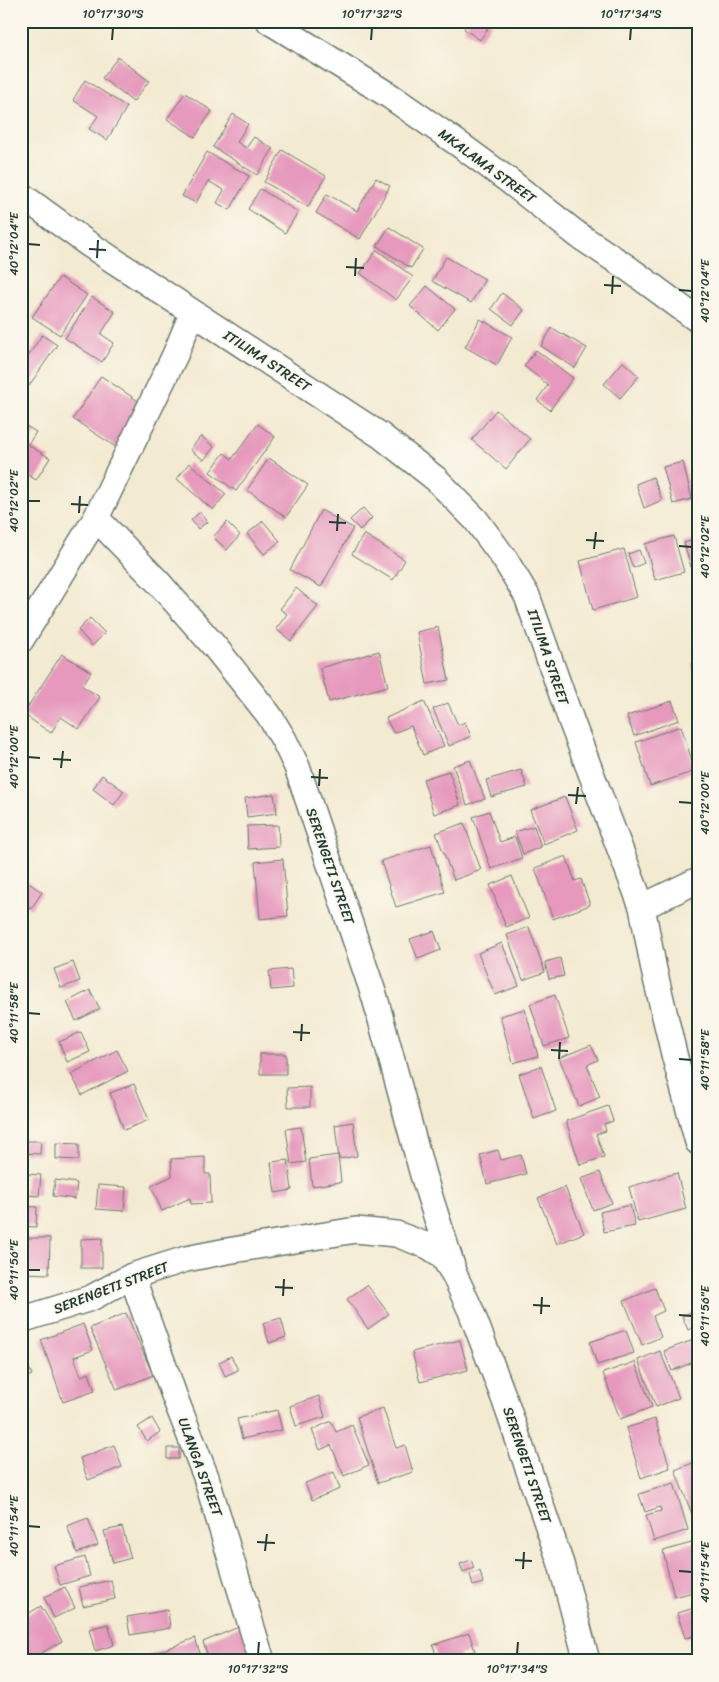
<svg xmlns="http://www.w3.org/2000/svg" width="719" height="1682" viewBox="0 0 719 1682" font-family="Sriracha,sans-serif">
<rect width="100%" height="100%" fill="#fbf7ec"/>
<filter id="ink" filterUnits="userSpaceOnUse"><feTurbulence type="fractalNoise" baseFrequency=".02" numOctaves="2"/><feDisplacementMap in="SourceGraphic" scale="10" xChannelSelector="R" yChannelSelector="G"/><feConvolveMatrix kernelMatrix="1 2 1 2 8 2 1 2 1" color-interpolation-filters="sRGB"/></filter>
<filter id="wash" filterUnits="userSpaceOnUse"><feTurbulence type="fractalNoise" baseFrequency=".0096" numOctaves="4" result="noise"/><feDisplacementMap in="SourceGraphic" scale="20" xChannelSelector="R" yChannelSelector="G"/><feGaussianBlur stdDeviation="1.12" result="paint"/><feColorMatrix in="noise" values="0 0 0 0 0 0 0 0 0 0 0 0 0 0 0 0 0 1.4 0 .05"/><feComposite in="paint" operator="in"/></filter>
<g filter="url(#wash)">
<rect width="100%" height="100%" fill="#f3ead2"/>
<g id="blocks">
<path fill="#e699bd" d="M470,21H487L491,24L480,40L464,29Z
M118,57L149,81L133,102L102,78Z
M85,80L127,107L107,140L89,129L98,116L73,100Z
M185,93L212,111L195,137L167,119Z
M233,114L248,124L237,142L246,148L254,137L273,149L257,175L213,147Z
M282,150L326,176L308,207L264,182Z
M207,152L249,176L230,210L217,203L224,190L208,181L196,203L182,196Z
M376,178L390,186L360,239L316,213L327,194L357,211Z
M260,189L298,212L285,233L248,209Z
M389,227L423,249L411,268L377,246Z
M377,250L413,277L396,300L360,273Z
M446,257L485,279L471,303L432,281Z
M60,277L87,295L60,335L32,317Z
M427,286L455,309L438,330L410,306Z
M502,293L524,310L513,325L491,309Z
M92,297L115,312L101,334L114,343L102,362L65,338Z
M480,319L512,337L497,365L465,347Z
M552,328L587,348L575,368L541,346Z
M42,335L57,345L26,390L21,387V362L23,364Z
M536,350L573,378L550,410L537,400L548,385L524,366Z
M623,362L639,376L620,398L604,384Z
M101,376L144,405L116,447L73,419Z
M496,410L530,439L506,469L472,440Z
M21,423L36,432L28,445L50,458L36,480L21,471Z
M258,424L275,437L236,491L210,472L224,453L232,459Z
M201,436L214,447L204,460L190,450Z
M269,458L308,485L286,517L247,490Z
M683,462L692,499L673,504L663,467Z
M189,463L226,494L213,510L177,479Z
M653,477L662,500L644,508L636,484Z
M363,508L372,518L360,530L350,520Z
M321,510L353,528L321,587L290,570Z
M200,512L207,522L198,529L191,520Z
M263,521L280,541L264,554L247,534Z
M227,522L240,535L227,550L213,537Z
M364,534L405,560L393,580L352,554Z
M674,536L684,572L655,580L645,544Z
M698,539V569L692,570L684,543Z
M624,549L637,597L593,610L580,561Z
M639,550L644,563L633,568L628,554Z
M296,588L318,606L291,641L276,629L287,614L280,609Z
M90,618L105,633L92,646L78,630Z
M438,627L449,680L427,684L417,632Z
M379,651L388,686L329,702L320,668Z
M62,654L91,672L82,686L100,697L79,729L61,717L51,733L23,714Z
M698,662V683L697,684L692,664Z
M424,701L444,746L423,755L411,726L393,733L386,718Z
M672,701L679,720L634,736L627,716Z
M448,703L458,725L465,722L471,736L449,746L433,709Z
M681,726L695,771L650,786L636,742Z
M470,760L485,799L467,805L453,766Z
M521,770L527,787L491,797L486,780Z
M449,771L460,805L434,814L423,779Z
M102,775L124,791L114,805L93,789Z
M274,794L277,813L247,817L245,798Z
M565,797L578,830L544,844L530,810Z
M489,811L500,842L515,837L522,858L491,869L473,817Z
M464,823L481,870L454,880L436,833Z
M278,825L279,847L248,849L247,826Z
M534,826L541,847L523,854L515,832Z
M431,845L445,892L396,907L381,861Z
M566,856L575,881L581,879L590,905L553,919L535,868Z
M283,859L288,916L260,919L255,862Z
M512,876L529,918L506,927L490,885Z
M21,878L42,892L31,909L21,903Z
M529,927L545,972L523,980L507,935Z
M434,931L441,950L418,959L410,939Z
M502,943L519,986L495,995L478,953Z
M560,958L564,976L549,979L545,962Z
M73,962L80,981L61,988L54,969Z
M291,969L293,988L271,990L269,971Z
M90,990L100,1009L76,1021L67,1002Z
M555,995L569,1038L544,1046L530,1004Z
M525,1009L538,1056L513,1063L500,1016Z
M81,1032L90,1052L67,1062L59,1042Z
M591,1045L598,1060L587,1065L600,1097L579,1106L559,1058Z
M117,1050L128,1071L82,1095L71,1074Z
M260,1054H286V1074H260Z
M541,1066L556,1111L534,1119L519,1074Z
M134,1084L149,1120L124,1130L110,1093Z
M310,1087V1107H288L287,1088Z
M608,1106L613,1121L604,1124L606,1131L596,1134L604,1157L580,1165L566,1121Z
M353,1122L357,1156L339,1159L335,1125Z
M301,1127L306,1162L291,1164L286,1129Z
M22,1141H41L40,1154L22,1153Z
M56,1143L79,1144V1160L56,1159Z
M498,1150L501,1160L521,1155L526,1174L487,1184L480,1155Z
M338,1155L341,1182L312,1186L309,1159Z
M205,1157V1174H210L211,1203L191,1204L190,1198L162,1211L151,1186L172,1176L171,1159Z
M288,1160L292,1190L275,1193L271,1162Z
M600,1172L612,1203L593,1210L581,1179Z
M677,1173L686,1209L638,1222L629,1187Z
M27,1174L41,1175L39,1196L25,1195Z
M55,1180L77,1183L75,1199L53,1196Z
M98,1185L126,1187L124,1211L96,1209Z
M565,1187L584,1233L557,1244L538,1198Z
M630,1205L635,1226L604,1232L600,1212Z
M22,1206L37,1207L36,1227L21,1226Z
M25,1238H50L49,1274L25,1273Z
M102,1238V1268H81V1239Z
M367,1285L389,1314L368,1329L347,1299Z
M655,1288L664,1311L653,1316L661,1337L642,1345L624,1301Z
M698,1309V1325L688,1330L682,1316Z
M126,1313L153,1375L117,1390L90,1328Z
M281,1318L286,1337L269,1343L263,1323Z
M83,1324L93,1350L74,1357L81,1376L89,1373L95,1391L63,1402L41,1340Z
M626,1330L634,1353L597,1365L590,1342Z
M460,1340L468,1370L420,1382L412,1352Z
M693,1340L698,1352V1360L672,1371L664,1351Z
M660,1351L679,1398L656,1407L638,1360Z
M231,1356L238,1370L225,1376L219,1362Z
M26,1360L32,1375L21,1379V1362Z
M635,1362L652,1407L620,1419L603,1373Z
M319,1396L325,1417L296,1426L290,1406Z
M383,1408L396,1448L405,1445L413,1472L378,1483L357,1417Z
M277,1410L282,1430L242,1439L237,1419Z
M152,1418L160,1432L147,1441L138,1427Z
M655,1419L670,1468L641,1478L626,1428Z
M331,1421L336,1432L352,1425L369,1465L344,1476L331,1445L320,1450L312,1430Z
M114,1445L122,1467L88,1480L80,1458Z
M167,1448H179V1459H167Z
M695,1462L698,1468V1520L695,1522L675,1470Z
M334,1472L340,1489L312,1500L305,1483Z
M674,1483L688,1530L654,1541L646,1515L661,1511L660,1507L645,1512L639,1494Z
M88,1518L98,1545L77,1553L67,1526Z
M122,1527L131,1558L113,1563L104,1531Z
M695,1542L698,1551V1591L674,1597L663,1551Z
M85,1557L90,1576L60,1585L54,1566Z
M471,1560L474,1568L463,1572L460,1564Z
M480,1571L483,1583L473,1586L470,1574Z
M111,1580L115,1599L83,1606L79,1587Z
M65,1587L75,1608L54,1618L44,1597Z
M41,1606L62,1641L30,1660L21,1645V1618Z
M698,1607V1635L685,1638L677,1613Z
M168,1610L170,1628L130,1635L127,1617Z
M108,1624L114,1645L95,1651L89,1629Z
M241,1626L255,1661H210L203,1642Z
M469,1633L475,1651L459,1655L461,1661H438L433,1645Z
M195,1638L200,1653L180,1661H147L145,1657Z"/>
</g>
</g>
<g filter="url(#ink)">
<use href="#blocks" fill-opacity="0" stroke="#697a6b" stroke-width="1"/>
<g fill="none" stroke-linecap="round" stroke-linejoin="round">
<defs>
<path id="minor" d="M269,21L390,96L463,147L508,180L578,235L629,269L698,320
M21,195L87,243L380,435L436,479L476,520L504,558L527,596L572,723L642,907L654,970L675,1058L698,1142
M96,518L158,582L215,647L269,715L284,740L297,767L375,998L423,1175L452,1266
M21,640L96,518L175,355L192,314
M642,907L698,880
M132,1276L175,1398L206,1477L262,1661
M21,1320L91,1298L132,1276L186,1259L227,1251L356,1230L396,1234L428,1246L442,1255L454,1274L471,1311L504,1398L561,1564L587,1661"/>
</defs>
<use href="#minor" stroke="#697a6b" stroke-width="28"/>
<use href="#minor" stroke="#fff" stroke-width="25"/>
</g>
</g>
<path fill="none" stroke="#1f3d34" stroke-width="2" d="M112,40L113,28M371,40L372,28M630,40L631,28M28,244L40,245M89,249L106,250M97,258L98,240M346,267L364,268M355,276L356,258M604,285L621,286M679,290L692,291M612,294L613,276M28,501H40M71,504L88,505M79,513L80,496M329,522L346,523M337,531L338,514M586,540L604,541M679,546L692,547M594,549L596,532M28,757L40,758M53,759L71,760M61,768L63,751M311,777L328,778M319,786L320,769M568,795L586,796M679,802L692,803M576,804L578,787M28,1013L40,1014M293,1032L310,1033M301,1041L302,1024M551,1050L568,1051M559,1059L560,1042M679,1059L692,1060M28,1270H40M275,1287L293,1288M283,1296L284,1279M533,1305L550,1306M541,1314L542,1297M679,1315L692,1316M28,1526L40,1527M257,1542L275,1543M265,1551L267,1534M515,1560L532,1561M523,1569L524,1552M679,1571L692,1572M258,1654L259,1642M517,1654L518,1642"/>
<g text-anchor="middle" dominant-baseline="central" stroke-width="4" stroke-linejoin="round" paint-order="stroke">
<g font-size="14" fill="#1f3d34" stroke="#fbf7ec">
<text transform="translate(487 166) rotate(36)">MKALAMA STREET</text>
<text transform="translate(267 361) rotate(33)">ITILIMA STREET</text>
<text transform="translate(548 657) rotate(71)">ITILIMA STREET</text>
<text transform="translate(330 866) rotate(71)">SERENGETI STREET</text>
<text transform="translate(111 1288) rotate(-21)">SERENGETI STREET</text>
<text transform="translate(527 1465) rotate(71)">SERENGETI STREET</text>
<text transform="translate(200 1467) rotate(70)">ULANGA STREET</text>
</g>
</g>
<rect width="719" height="1682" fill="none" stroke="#fbf7ec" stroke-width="55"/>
<rect x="28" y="28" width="664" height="1626" fill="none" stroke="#1f3d34" stroke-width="2"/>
<g font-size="12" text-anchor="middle" fill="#1f3d34">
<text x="113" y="18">10°17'30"S</text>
<text x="372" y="18">10°17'32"S</text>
<text x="631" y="18">10°17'34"S</text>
<text transform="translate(14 244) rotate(-90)" y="4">40°12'04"E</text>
<text transform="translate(705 291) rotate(-90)" y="4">40°12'04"E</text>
<text transform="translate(14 501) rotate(-90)" y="4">40°12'02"E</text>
<text transform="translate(705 547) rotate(-90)" y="4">40°12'02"E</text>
<text transform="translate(14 757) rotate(-90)" y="4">40°12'00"E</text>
<text transform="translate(705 803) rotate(-90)" y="4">40°12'00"E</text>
<text transform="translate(14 1013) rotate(-90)" y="4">40°11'58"E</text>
<text transform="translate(705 1060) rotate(-90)" y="4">40°11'58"E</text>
<text transform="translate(14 1270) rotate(-90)" y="4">40°11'56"E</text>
<text transform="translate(705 1316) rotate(-90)" y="4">40°11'56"E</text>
<text transform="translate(14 1526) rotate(-90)" y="4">40°11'54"E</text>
<text transform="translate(705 1572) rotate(-90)" y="4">40°11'54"E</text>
<text x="258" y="1673">10°17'32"S</text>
<text x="517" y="1673">10°17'34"S</text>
</g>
</svg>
